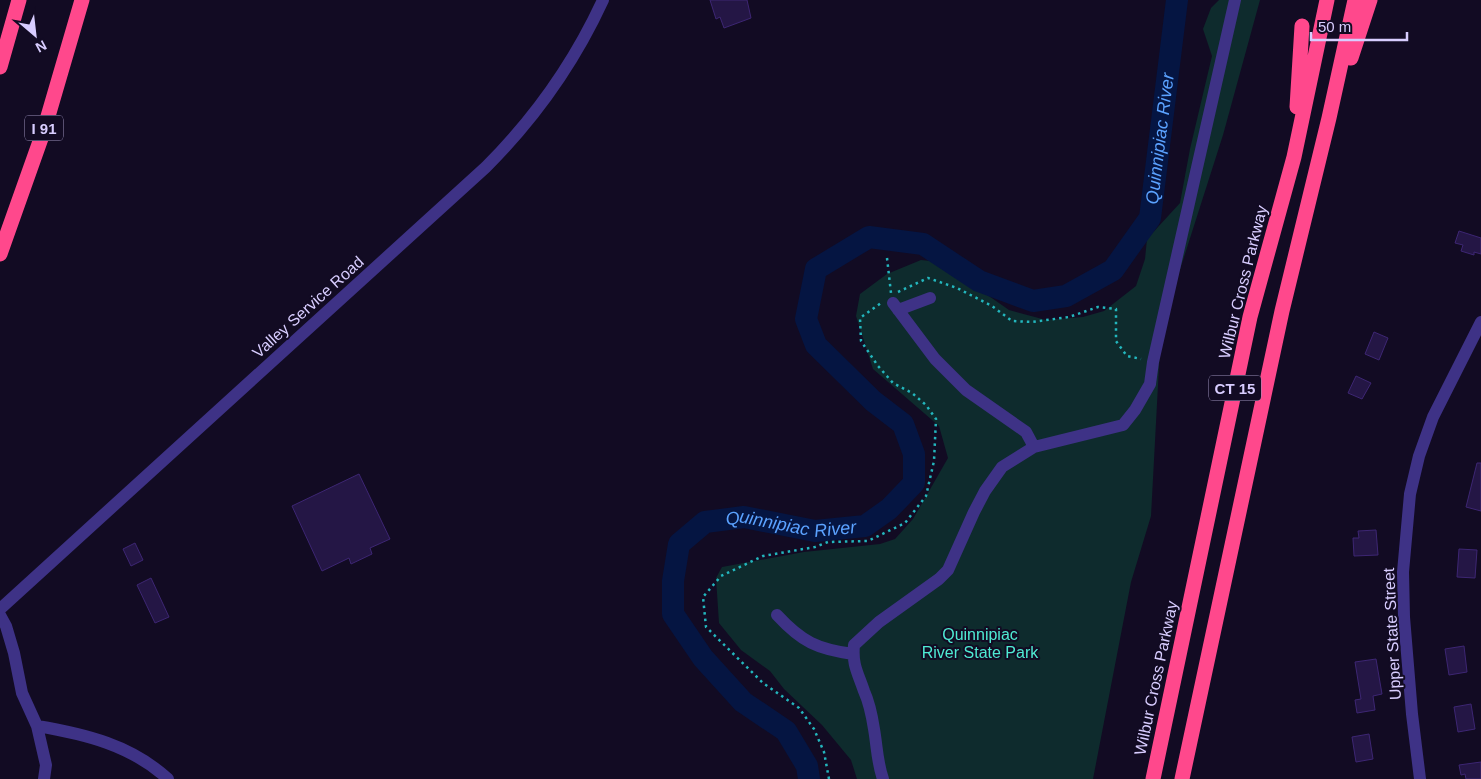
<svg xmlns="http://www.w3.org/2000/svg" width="1481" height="779" viewBox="0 0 1481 779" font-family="Arial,sans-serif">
<rect width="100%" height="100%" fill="#120b23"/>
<path fill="#0e2b2d" d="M1219,0H1260L1223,135L1161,329L1151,516L1131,582L1093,779H857L851,760L822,725L784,689L770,671L741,650L719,623L716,578L722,567L804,552L880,544L895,539L913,519L948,458L939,426L873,369L856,316L860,294L887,274L921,260L940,262L1009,310L1046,320L1083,317L1104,311L1136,286L1145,259L1147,239L1180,203L1190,149L1212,56L1203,29L1211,8Z"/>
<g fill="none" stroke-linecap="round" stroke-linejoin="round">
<path stroke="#051542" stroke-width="22" id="s1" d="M809,779L807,766L786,731L743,702L703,658L673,614V581L679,544L705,522L744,517L815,531L865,526L889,509L914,483V454L903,424L873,401L816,345L806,319L816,269L869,237L923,244L979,281L1033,301L1066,296L1113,270L1150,218L1177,0"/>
</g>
<path fill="#241645" stroke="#3d2673" d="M710,0H747L751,18L724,28L720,17L716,19Z
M1459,231L1481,238V254L1474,252V255L1461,251L1463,245L1455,243Z
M1374,332L1388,338L1379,360L1365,354Z
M1356,376L1371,383L1362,399L1348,393Z
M1477,463H1481V511L1466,507Z
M359,474L390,539L370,548L372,554L351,564L349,558L322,571L292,506Z
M1376,530L1378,555L1354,556L1353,538H1359L1358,531Z
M135,543L143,560L131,566L123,549Z
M1459,549L1477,550L1475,578L1457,577Z
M151,578L169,617L155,623L137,585Z
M1464,646L1467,672L1449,675L1445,649Z
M1376,659L1382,694L1373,696L1375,710L1357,713L1355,700L1361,699L1355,662Z
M1471,704L1475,729L1458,732L1454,707Z
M1369,734L1373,759L1356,762L1352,737Z
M1481,762V779H1466L1465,774L1461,775L1459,765Z"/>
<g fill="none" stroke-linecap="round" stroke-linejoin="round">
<path stroke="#23b6bd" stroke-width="2.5" stroke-dasharray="2.5 4" stroke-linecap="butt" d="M887,258L891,293
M898,292L928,278L957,288L992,306L1012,321L1032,322L1069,317L1098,307L1116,309V341L1127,356L1141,359
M829,779L824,752L814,729L799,708L763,683L706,627L703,597L721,576L763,556L815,547L828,542L868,541L905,523L926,496L934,461L936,419L926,405L912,393L893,383L878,366L861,341L860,318L881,303"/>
<path stroke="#3e3286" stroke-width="12" d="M893,303L935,359L966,390L1026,432L1034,447
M898,310L930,298
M0,609L486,167C535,118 574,63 603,0
M0,615L6,626L14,653L22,693L37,726L46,765L44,779
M777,615C802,642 817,649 853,654
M37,726C85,734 131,745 168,779
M883,779C877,762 877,746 874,729C872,716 869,702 864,691C858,673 852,665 854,645L879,622L939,579L948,570L974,512L985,491L1002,467L1034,447L1123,425L1135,410L1150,384L1153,362L1235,0
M1420,779L1412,714L1404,617L1403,572L1410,494L1419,456L1433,417L1481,322"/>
<path stroke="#ff488c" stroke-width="15" d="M1351,58L1370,0
M0,67L19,0
M1297,107L1302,26
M0,254L44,130L82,0
M1153,779L1250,317L1294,157L1327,0
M1182,779L1282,311L1329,118L1355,0"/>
</g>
<g text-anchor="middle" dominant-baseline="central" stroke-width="4" stroke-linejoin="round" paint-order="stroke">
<g fill="#120b23" stroke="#9d93bd" stroke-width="1">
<rect x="25" y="115.5" width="38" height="25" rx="4"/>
<rect x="1209" y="375.5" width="52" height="25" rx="4"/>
</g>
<g font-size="15" font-weight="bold" fill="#d8cdff">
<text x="44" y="128">I 91</text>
<text x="1235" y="388">CT 15</text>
</g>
<g font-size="16" fill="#d8cdff" stroke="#120b23">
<text transform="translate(1243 282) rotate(-76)">Wilbur Cross Parkway</text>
<text transform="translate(308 307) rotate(-42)">Valley Service Road</text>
<text transform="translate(1392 634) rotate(-93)">Upper State Street</text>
<text transform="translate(1156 678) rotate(-78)">Wilbur Cross Parkway</text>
</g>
<g font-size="16" fill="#4fead3" stroke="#120b23">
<text x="980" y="634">Quinnipiac<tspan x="980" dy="18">River State Park</tspan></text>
</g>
<g font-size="18" font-style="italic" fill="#5ba2ff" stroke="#120b23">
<text stroke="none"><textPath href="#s1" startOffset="1280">Quinnipiac River</textPath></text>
<text stroke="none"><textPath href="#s1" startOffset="410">Quinnipiac River</textPath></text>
</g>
</g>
<g transform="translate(35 35) rotate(152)" stroke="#120b23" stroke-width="4" paint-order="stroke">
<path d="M0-4L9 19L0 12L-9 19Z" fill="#d8cdff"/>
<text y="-8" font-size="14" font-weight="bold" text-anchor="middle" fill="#d8cdff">N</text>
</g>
<path d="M1311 32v8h96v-8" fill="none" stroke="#d8cdff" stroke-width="2.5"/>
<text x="1318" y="32" font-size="15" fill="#d8cdff" stroke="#120b23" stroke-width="4" paint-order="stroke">50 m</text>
</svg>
